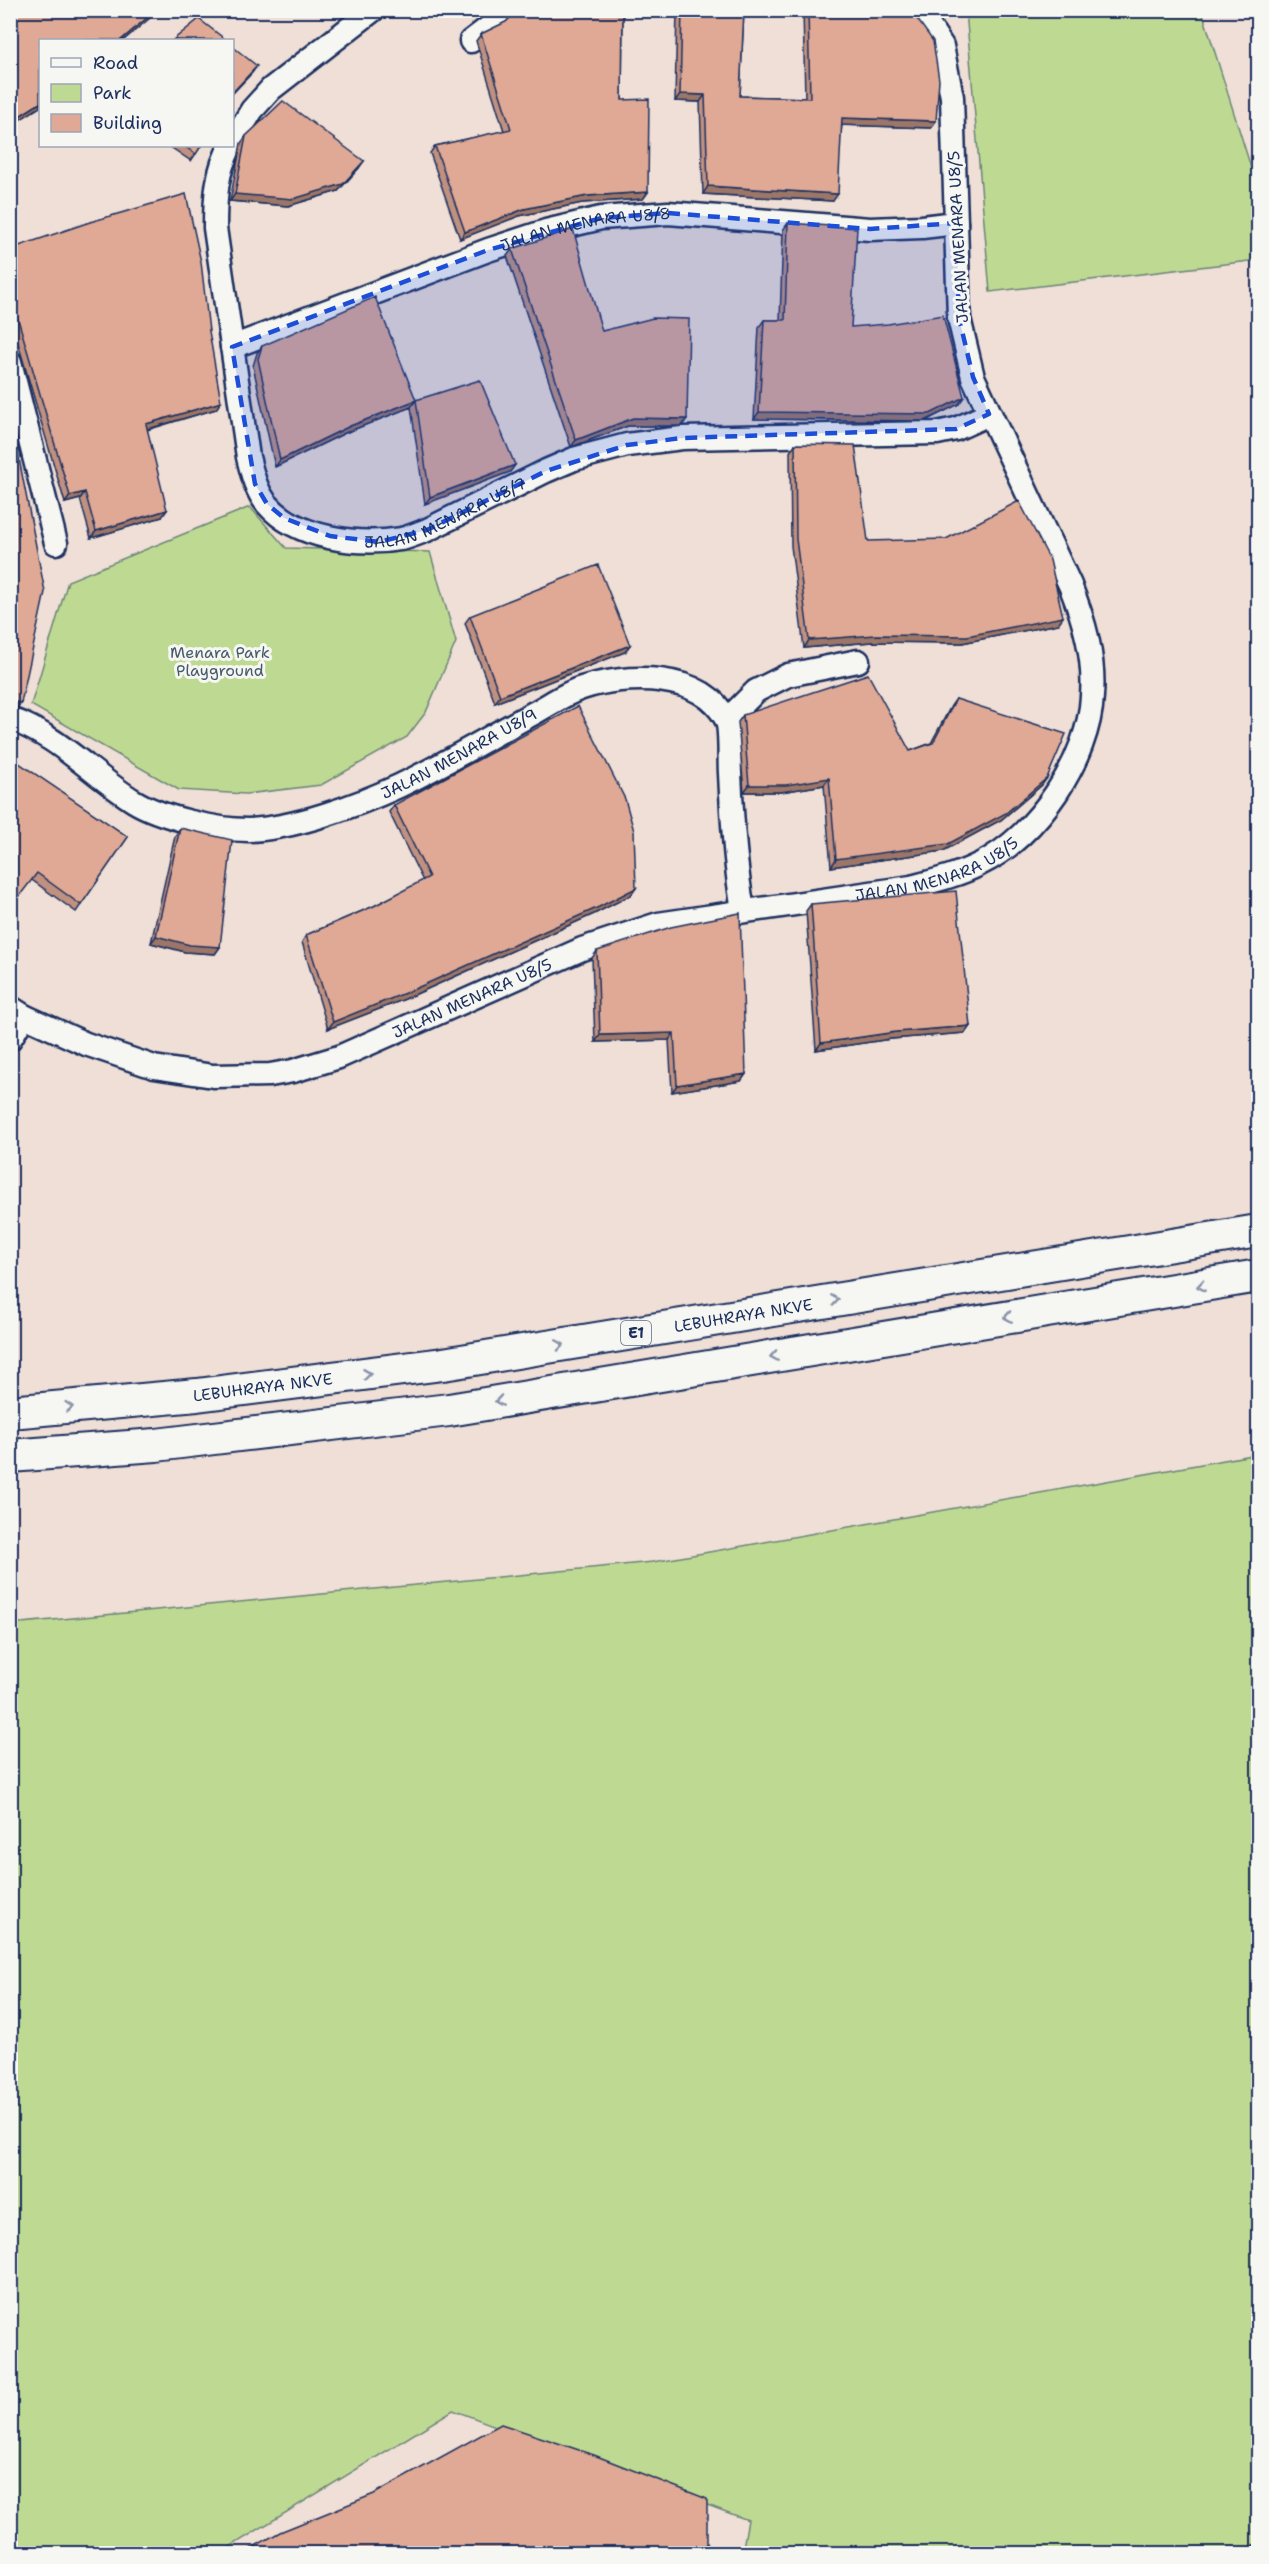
<svg xmlns="http://www.w3.org/2000/svg" width="1269" height="2564" viewBox="0 0 1269 2564" font-family="'Shantell Sans',sans-serif">
<rect width="100%" height="100%" fill="#efdfd6"/>
<filter id="ink" filterUnits="userSpaceOnUse"><feTurbulence type="fractalNoise" baseFrequency=".0167" numOctaves="2"/><feDisplacementMap in="SourceGraphic" scale="12" xChannelSelector="R" yChannelSelector="G"/><feConvolveMatrix kernelMatrix="1 2 1 2 8 2 1 2 1" color-interpolation-filters="sRGB"/></filter>
<g filter="url(#ink)">
<path fill="#beda92" stroke="#6c8478" stroke-width="1.5" d="M966,11H1202L1258,190V260L990,292Z
M250,507L286,548L430,552L456,642L426,712L407,737L321,785L246,794L179,790L31,705L68,581Z
M1258,1454V2553H742L748,2520L694,2500L709,2553H685L693,2500L453,2410L220,2553L11,2554V1624L653,1562Z"/>
<g fill="none" stroke-linecap="round" stroke-linejoin="round">
<defs>
<g id="minor">
<path d="M471,41L496,22L504,10"/>
<path d="M232,143L252,110L271,89L373,10"/>
<path id="s1" d="M231,146C216,170 215,200 215,228L248,457C252,473 256,491 267,504C297,539 359,546 401,539C410,537 419,533 427,530L546,471L574,459L627,445L682,438L937,433L956,429L989,414"/>
<path id="s2" d="M232,347L488,250L546,231L601,218L668,213L870,229L922,227L956,223"/>
<path d="M10,362L56,543"/>
<path id="s3" d="M10,719C59,736 91,774 134,801C160,817 216,830 248,830C293,829 358,805 399,786C445,764 489,737 534,713C549,705 566,693 582,688C626,674 701,671 726,719C731,728 729,760 730,773C732,819 735,865 743,910"/>
<path d="M727,720L756,691L788,675L858,661"/>
<path id="s4" d="M10,1007L24,1016L86,1044L154,1067L213,1076L270,1075L293,1071L339,1057L582,949L658,924L911,887C934,881 959,875 980,864C1037,836 1089,759 1092,696C1095,657 1084,620 1070,585L973,377L959,318L952,97L942,46L929,26L914,10"/>
<path d="M10,1039L24,1016"/>
</g>
<g id="highway">
<path id="s5" d="M10,1412L197,1395L443,1364L1258,1231"/>
<path d="M10,1456L156,1445L449,1410L1258,1276"/>
</g>
</defs>
<use href="#minor" stroke="#1b2f5e" stroke-width="27"/>
<use href="#highway" stroke="#1b2f5e" stroke-width="36"/>
<use href="#minor" stroke="#f6f6f2" stroke-width="22"/>
<use href="#highway" stroke="#f6f6f2" stroke-width="32"/>
</g>
<path fill="#c09180" stroke="#1b2f5e" stroke-width="1.5" d="M517,10H623L622,100L648,192L643,199L582,203L519,216L460,239L430,153L435,146L504,131L476,41L481,34L506,22Z
M677,10H744L740,96L805,98L803,10H899L931,128L842,125L833,201L703,194L700,102L675,101Z
M1251,10H1258V41L1250,12Z
M246,136L359,168L338,191L288,206L230,201L241,143Z
M169,146H201L191,161Z
M788,223L851,327L959,404L925,421L754,419L759,327L764,320H780L783,230Z
M10,249L216,409L147,430L162,517L91,538L80,499L65,503L10,316Z
M512,249L682,426H628L571,447L507,256Z
M262,346L416,400L515,465L510,472L425,504L411,407L345,433L275,467L253,366L257,353Z
M795,444L868,541L1058,624L962,643L871,642L804,648L791,546L790,452Z
M470,616L625,652L495,703L465,623Z
M956,699L1042,785L1001,820L943,851L831,867L824,785L781,792H744L738,722L743,715L910,751L931,743L951,706Z
M10,757L128,837L76,912L32,880Z
M394,805L636,888L631,895L594,914L405,999L328,1029L302,942L306,935L374,906L423,881L389,812Z
M180,828L220,947L215,954L185,952L151,943L175,836Z
M811,904L970,1026L965,1033L891,1039L816,1050L806,911Z
M597,951L746,1074L741,1081L672,1092L669,1040L595,1042L592,958Z
M1253,2545L1258,2553H1252L1251,2548Z"/>
<path fill="#9c7668" stroke="#1b2f5e" stroke-width="1.5" d="M155,11L150,18L124,40H121Z
M257,66L252,73L232,94V93Z
M680,94L705,95L700,102L675,101Z
M40,103V107L10,126V122Z
M842,118L936,121L931,128L837,125Z
M364,161L359,168L338,191L288,206L230,201L235,194Z
M708,186L838,194L833,201L703,194Z
M648,192L643,199L582,203L519,216L460,239L465,232L524,209L587,196Z
M964,397L959,404L925,421L754,419L759,412Z
M416,400L411,407L345,433L275,467L280,460L350,426Z
M221,402L216,409L141,431L146,424Z
M633,418L687,419L682,426H628L571,447L576,440Z
M515,465L510,472L425,504L430,497Z
M85,492L80,499L65,503L70,496Z
M167,510L162,517L91,538L96,531Z
M1063,617L1058,624L962,643L871,642L804,648L809,640Z
M630,645L625,652L495,703L500,696Z
M10,701L21,703L16,710L10,709Z
M829,778L824,785L781,792H744L749,785Z
M1047,778L1042,785L1001,820L943,851L831,867L836,859Z
M636,888L631,895L594,914L405,999L328,1029L333,1022Z
M156,936L220,947L215,954L185,952L151,943Z
M970,1026L965,1033L891,1039L816,1050L821,1043L896,1032Z
M674,1033L669,1040L595,1042L600,1035Z
M746,1074L741,1081L672,1092L677,1085Z
M707,2545L702,2552L696,2553H679Z"/>
<path fill="#dfa995" stroke="#1b2f5e" stroke-width="1.5" d="M10,10H155V11L121,40H40V103L10,122Z
M518,10H623L622,100L649,99L648,192L587,196L524,209L465,232L435,146L511,129L481,34L506,22Z
M682,10H744L740,96L810,98L808,10H899L915,16L933,41L939,80L936,121L842,118L838,194L708,186L705,95L680,94Z
M199,19L226,40H173Z
M232,46L257,66L232,93Z
M283,101L364,161L343,184L293,199L235,194L246,136Z
M184,146H201L196,154Z
M186,194L201,262L209,331L221,402L146,424L167,510L96,531L85,492L70,496L10,292V249L90,222Z
M788,223L857,228L851,327L888,324L943,315L964,397L930,414L759,412L764,320H785Z
M573,229L602,331L653,318L689,319L687,419L633,418L576,440L512,249Z
M375,297L416,400L480,380L515,465L430,497L416,400L350,426L280,460L258,359L262,346Z
M14,433L45,592L21,703L10,701V434Z
M795,444L855,445L868,541L946,539L1019,501L1050,560L1063,617L967,636L876,635L809,640L796,539Z
M598,565L630,645L500,696L470,616Z
M868,674L910,751L933,743L956,699L1066,734L1047,778L1006,813L948,844L836,859L829,778L786,785H749L743,715Z
M578,706L625,799L634,831L636,888L599,907L410,991L333,1022L306,935L374,906L429,877L394,805Z
M10,757L128,837L81,905L37,873L10,908Z
M180,828L232,840L220,947L190,945L156,936Z
M956,891L970,1026L896,1032L821,1043L811,904Z
M740,913L746,1074L677,1085L674,1033L600,1035L597,951L671,927Z
M501,2424L594,2455L707,2499V2545L679,2553H243L280,2532L374,2494Z
M1258,2544V2553H1255L1253,2545Z"/>
<defs><path id="oneway-chevron" d="M-2-3.5L2.5 0L-2 3.5" fill="none" stroke-width="1.6" stroke-linecap="round" stroke-linejoin="round" transform="scale(1.5)"/></defs>
<g stroke="#8892a8">
<use href="#oneway-chevron" transform="translate(1201 1286) rotate(171)"/>
<use href="#oneway-chevron" transform="translate(835 1300) rotate(-9)"/>
<use href="#oneway-chevron" transform="translate(1008 1317) rotate(171)"/>
<use href="#oneway-chevron" transform="translate(560 1345) rotate(-9)"/>
<use href="#oneway-chevron" transform="translate(774 1356) rotate(171)"/>
<use href="#oneway-chevron" transform="translate(367 1374) rotate(-7)"/>
<use href="#oneway-chevron" transform="translate(499 1401) rotate(171)"/>
<use href="#oneway-chevron" transform="translate(69 1407) rotate(-5)"/>
</g>
</g>
<path fill="#1d4ed8" fill-opacity="0.2" stroke="#1d4ed8" stroke-width="4.5" stroke-dasharray="12 8" stroke-linejoin="round" d="M668,213L870,229L956,223L959,318L973,377L989,414L956,429L682,438L627,445L546,471L427,530L379,542L330,536L284,518L267,504L255,484L232,347L488,250L601,218Z"/>
<g text-anchor="middle" dominant-baseline="central" stroke-width="6" stroke-linejoin="round" paint-order="stroke">
<rect fill="#f6f6f2" stroke="#5d6b8a" stroke-width="1.5" x="621" y="1321" width="30" height="24" rx="4.5"/>
<g font-size="15" font-weight="bold" fill="#1b2f5e">
<text x="636" y="1333">E1</text>
</g>
<g font-size="16" fill="#1b2f5e" stroke="#f6f6f2">
<text stroke="none"><textPath href="#s2" startOffset="374">JALAN MENARA U8/8</textPath></text>
<text transform="translate(958 237) rotate(-93)">JALAN MENARA U8/5</text>
<text stroke="none"><textPath href="#s1" startOffset="561">JALAN MENARA U8/7</textPath></text>
<text stroke="none"><textPath href="#s3" startOffset="494">JALAN MENARA U8/9</textPath></text>
<text stroke="none"><textPath href="#s4" startOffset="976">JALAN MENARA U8/5</textPath></text>
<text stroke="none"><textPath href="#s4" startOffset="490">JALAN MENARA U8/5</textPath></text>
<text stroke="none"><textPath href="#s5" startOffset="740">LEBUHRAYA NKVE</textPath></text>
<text stroke="none"><textPath href="#s5" startOffset="254">LEBUHRAYA NKVE</textPath></text>
</g>
<g font-size="16" fill="#445a6b" stroke="#f6f6f2">
<text x="220" y="652">Menara Park<tspan x="220" dy="18">Playground</tspan></text>
</g>
</g>
<rect width="1269" height="2564" fill="none" stroke="#f6f6f2" stroke-width="36"/>
<rect x="18" y="18" width="1233" height="2528" fill="none" stroke="#1b2f5e" stroke-width="2" filter="url(#ink)"/>
<rect x="39" y="39" width="195" height="108" fill="#f6f6f2" stroke="#9ea6b7" stroke-width="1.5"/>
<rect x="51" y="58" width="30" height="9" fill="#f6f6f2" stroke="#9ea6b7" stroke-width="1.5"/>
<text x="93" y="69" font-size="18" fill="#1b2f5e">Road</text>
<rect x="51" y="84" width="30" height="18" fill="#beda92" stroke="#9ea6b7" stroke-width="1.5"/>
<text x="93" y="99" font-size="18" fill="#1b2f5e">Park</text>
<rect x="51" y="114" width="30" height="18" fill="#dfa995" stroke="#9ea6b7" stroke-width="1.5"/>
<text x="93" y="129" font-size="18" fill="#1b2f5e">Building</text>
</svg>
